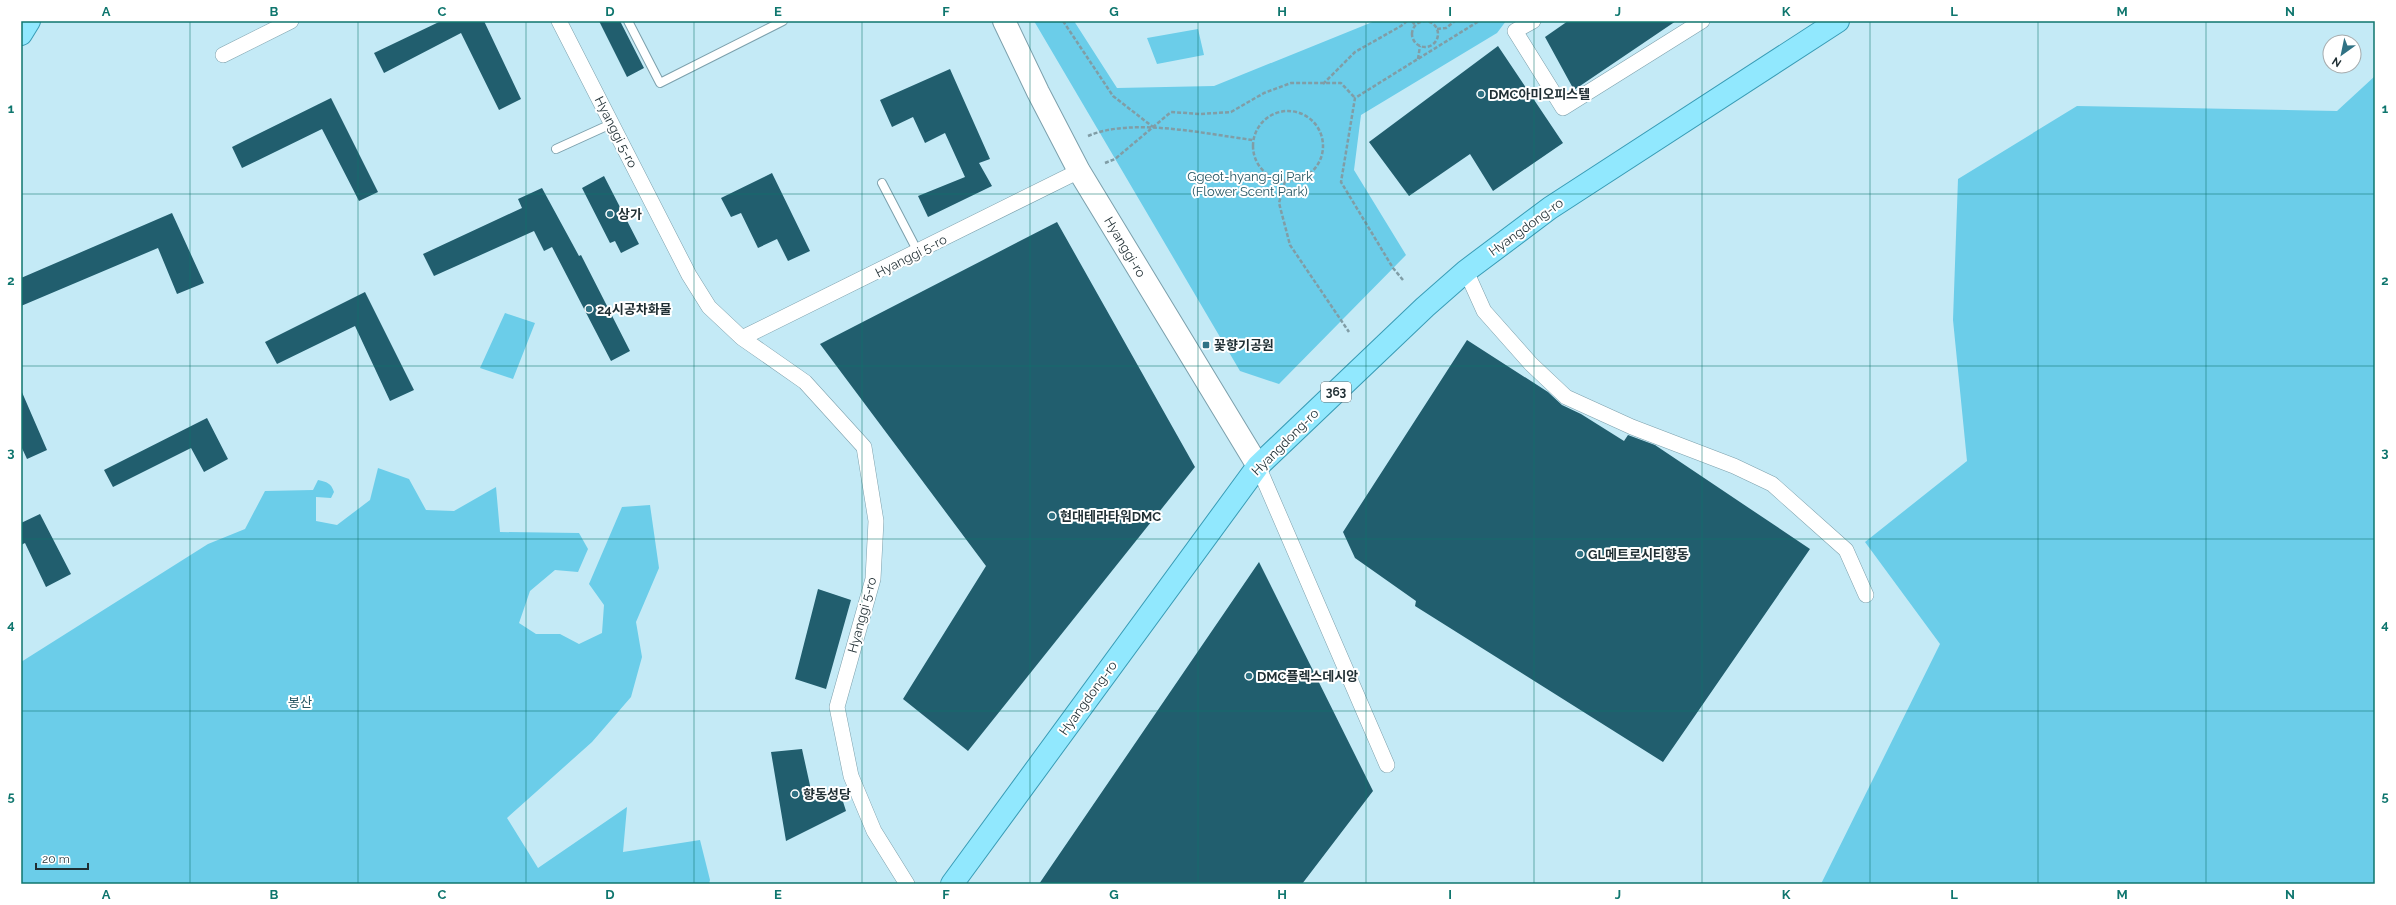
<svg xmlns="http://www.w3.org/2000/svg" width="2396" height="905" viewBox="0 0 2396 905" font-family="Raleway,'Noto Sans KR',sans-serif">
<rect width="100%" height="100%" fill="#c4eaf6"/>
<path fill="#6bcde9" d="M1034,21H1074L1117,88L1214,86L1375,21H1506L1497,33L1361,115L1354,170L1406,255L1279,384L1240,371Z
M1198,29L1204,55L1157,64L1147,38Z
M2375,76V884H1821L1940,644L1865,542L1967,461L1953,320L1958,179L2077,106L2337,111Z
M505,313L535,323L513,379L480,368Z
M378,468L409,479L426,510L454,511L496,487L500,532L579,533L588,549L578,572L555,570L530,591L519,623L536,634H560L579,644L602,633L604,605L589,584L622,507L650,505L659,568L636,622L642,657L631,697L592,742L507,818L538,868L627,807L623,852L700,840L710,880L709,884H21V662L208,544L245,529L265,491L313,490L318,480C327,482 331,483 334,492L331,498L316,497V521L337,525L370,500Z"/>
<path fill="#215e6e" d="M441,21H484L521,99L499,110L461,33L384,73L374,53Z
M599,21H620L644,68L627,77Z
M1568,21H1676L1574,90L1545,37Z
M1498,46L1563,143L1493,191L1470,154L1409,196L1369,142Z
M950,69L990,159L979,163L992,186L928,217L918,196L965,177L945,133L925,143L913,117L892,127L880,100Z
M331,98L378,192L359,201L322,129L242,168L232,147Z
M772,173L810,251L788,261L777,239L758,248L741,213L731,217L721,198Z
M604,176L639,244L621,253L615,241L610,243L582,188Z
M542,188L579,256L581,255L630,351L611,361L552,247L544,251L534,231L434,276L423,254L522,208L518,199Z
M172,213L204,283L177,294L158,248L21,306V278Z
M1057,222L1195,467L968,751L903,699L986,566L820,344Z
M365,292L414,390L390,401L355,326L277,364L265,342Z
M1467,340L1548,392L1562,405L1581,414L1624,441L1628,435L1655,445L1810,549L1663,762L1415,606L1416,601L1355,558L1343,532Z
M21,390L47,450L27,459L21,446Z
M207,418L228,459L204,472L191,448L113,487L104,470Z
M40,514L71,574L46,587L25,543L21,545V523Z
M1259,562L1373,791L1302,884H1039Z
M818,589L851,600L826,689L795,679Z
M802,749L813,799L839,789L846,811L786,841L771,752Z"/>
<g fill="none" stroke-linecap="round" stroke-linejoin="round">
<defs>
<path id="lane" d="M628,21L660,83L783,21
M556,149L611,124
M882,183L918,252"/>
<path id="street" d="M559,21L689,275L709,307L742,338L805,382L864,447L876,521L873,579L837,707L851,776L874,831L907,884
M1533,21L1515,31L1563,108L1702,21
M223,55L291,21
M1466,271L1484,311L1531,364L1566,397L1632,427L1734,466L1772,484L1846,550L1866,595
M742,338L1079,171
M1258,466L1387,765"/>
<path id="secondary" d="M1004,21L1038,92L1079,171L1258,466"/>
<path id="primary" d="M21,34L29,21
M952,884L1258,466L1425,307L1466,271L1550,208L1838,21"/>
</defs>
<use href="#lane" stroke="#7ca0ac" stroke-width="10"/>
<use href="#street" stroke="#7ca0ac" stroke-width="16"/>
<use href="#secondary" stroke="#7ca0ac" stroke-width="24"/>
<use href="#primary" stroke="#399cb6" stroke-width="24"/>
<path stroke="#809da6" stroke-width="2.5" stroke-dasharray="4 2" stroke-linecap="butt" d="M1063,21L1113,96L1153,127
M1412,21L1415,25
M1412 34a13 13 0 1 1 26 0a13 13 0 1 1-26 0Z
M1437,29L1446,28L1455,21
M1418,59L1420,46
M1323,84L1355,52L1401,26L1407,21
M1253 146a35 35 0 1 1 70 0a35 35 0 1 1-70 0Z
M1088,136C1132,117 1205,134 1253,140
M1105,163L1115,159L1171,112L1200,114L1231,112L1264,93L1291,83H1341L1355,98
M1285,181L1279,203L1290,245L1349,332
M1403,280L1393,268L1341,182L1355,98L1479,21"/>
<use href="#lane" stroke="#fff" stroke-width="8"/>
<use href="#street" stroke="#fff" stroke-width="15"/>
<use href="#secondary" stroke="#fff" stroke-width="22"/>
<use href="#primary" stroke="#91e8fe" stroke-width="22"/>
</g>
<path fill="none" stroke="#0f766e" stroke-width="1" stroke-opacity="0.55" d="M190,21V884M358,21V884M526,21V884M694,21V884M862,21V884M1030,21V884M1198,21V884M1366,21V884M1534,21V884M1702,21V884M1870,21V884M2038,21V884M2206,21V884M21,194H2375M21,366H2375M21,539H2375M21,711H2375"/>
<g fill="#307284" stroke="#fff" stroke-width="1.5">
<circle cx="1481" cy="94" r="4"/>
<circle cx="610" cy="214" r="4"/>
<circle cx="589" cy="309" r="4"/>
<rect x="1202" y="341" width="8" height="8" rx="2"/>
<circle cx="1052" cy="516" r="4"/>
<circle cx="1580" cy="554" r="4"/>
<circle cx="1249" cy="676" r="4"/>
<circle cx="795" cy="794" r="4"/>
</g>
<g text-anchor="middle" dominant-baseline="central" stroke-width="4" stroke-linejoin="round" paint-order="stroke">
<rect fill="#fff" stroke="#626d70" stroke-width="1" x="1321" y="382" width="30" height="20" rx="3"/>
<g font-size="12" font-weight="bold" fill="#1f2e33">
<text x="1336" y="392">363</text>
</g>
<g font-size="13" font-weight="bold" fill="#1f2e33" stroke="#fff" text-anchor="start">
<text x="1489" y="94">DMC아미오피스텔</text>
<text x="618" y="214">상가</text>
<text x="597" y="309">24시공차화물</text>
<text x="1214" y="345">꽃향기공원</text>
<text x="1060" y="516">현대테라타워DMC</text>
<text x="1588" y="554">GL메트로시티향동</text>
<text x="1257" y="676">DMC플렉스데시앙</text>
<text x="803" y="794">향동성당</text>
</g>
<g font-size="13" fill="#1f2e33" stroke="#fff">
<text transform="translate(616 132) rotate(63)">Hyanggi 5-ro</text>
<text transform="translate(1526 227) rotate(-36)">Hyangdong-ro</text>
<text transform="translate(1125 247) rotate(59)">Hyanggi-ro</text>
<text transform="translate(911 256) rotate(-27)">Hyanggi 5-ro</text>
<text transform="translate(1285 442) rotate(-45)">Hyangdong-ro</text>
<text transform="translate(862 615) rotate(-75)">Hyanggi 5-ro</text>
<text transform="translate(1088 698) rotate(-54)">Hyangdong-ro</text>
</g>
<g font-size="13" fill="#275764" stroke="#fff">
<text x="1250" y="176">Ggeot-hyang-gi Park<tspan x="1250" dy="15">(Flower Scent Park)</tspan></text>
<text x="300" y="702">봉산</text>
</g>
</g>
<rect width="2396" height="905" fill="none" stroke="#ffffff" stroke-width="44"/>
<g transform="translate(2342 54) rotate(213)"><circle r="19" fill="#ffffff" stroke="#a5abad"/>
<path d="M0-3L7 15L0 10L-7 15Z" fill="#307284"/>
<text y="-6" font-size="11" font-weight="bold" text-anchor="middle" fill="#1f2e33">N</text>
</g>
<path d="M36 863v6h52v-6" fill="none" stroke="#1f2e33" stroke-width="2"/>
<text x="42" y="863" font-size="12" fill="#1f2e33" stroke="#ffffff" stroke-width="3" paint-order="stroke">20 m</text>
<rect x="22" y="22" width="2352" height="861" fill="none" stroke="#0f766e" stroke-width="1.5"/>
<g font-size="13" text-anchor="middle" font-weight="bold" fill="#0f766e">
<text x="106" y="16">A</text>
<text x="274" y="16">B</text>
<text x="442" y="16">C</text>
<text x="610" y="16">D</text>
<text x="778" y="16">E</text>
<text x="946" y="16">F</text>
<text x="1114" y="16">G</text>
<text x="1282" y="16">H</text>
<text x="1450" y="16">I</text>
<text x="1618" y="16">J</text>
<text x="1786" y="16">K</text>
<text x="1954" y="16">L</text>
<text x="2122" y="16">M</text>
<text x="2290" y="16">N</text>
<text x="11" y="113">1</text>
<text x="2385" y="113">1</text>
<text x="11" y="285">2</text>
<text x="2385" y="285">2</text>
<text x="11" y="457">3</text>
<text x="2385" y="457">3</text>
<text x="11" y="629">4</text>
<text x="2385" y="629">4</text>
<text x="11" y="801">5</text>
<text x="2385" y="801">5</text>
<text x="106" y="899">A</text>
<text x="274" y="899">B</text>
<text x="442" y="899">C</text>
<text x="610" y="899">D</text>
<text x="778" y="899">E</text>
<text x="946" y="899">F</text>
<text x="1114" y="899">G</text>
<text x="1282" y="899">H</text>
<text x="1450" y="899">I</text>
<text x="1618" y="899">J</text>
<text x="1786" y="899">K</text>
<text x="1954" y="899">L</text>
<text x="2122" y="899">M</text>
<text x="2290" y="899">N</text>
</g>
</svg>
